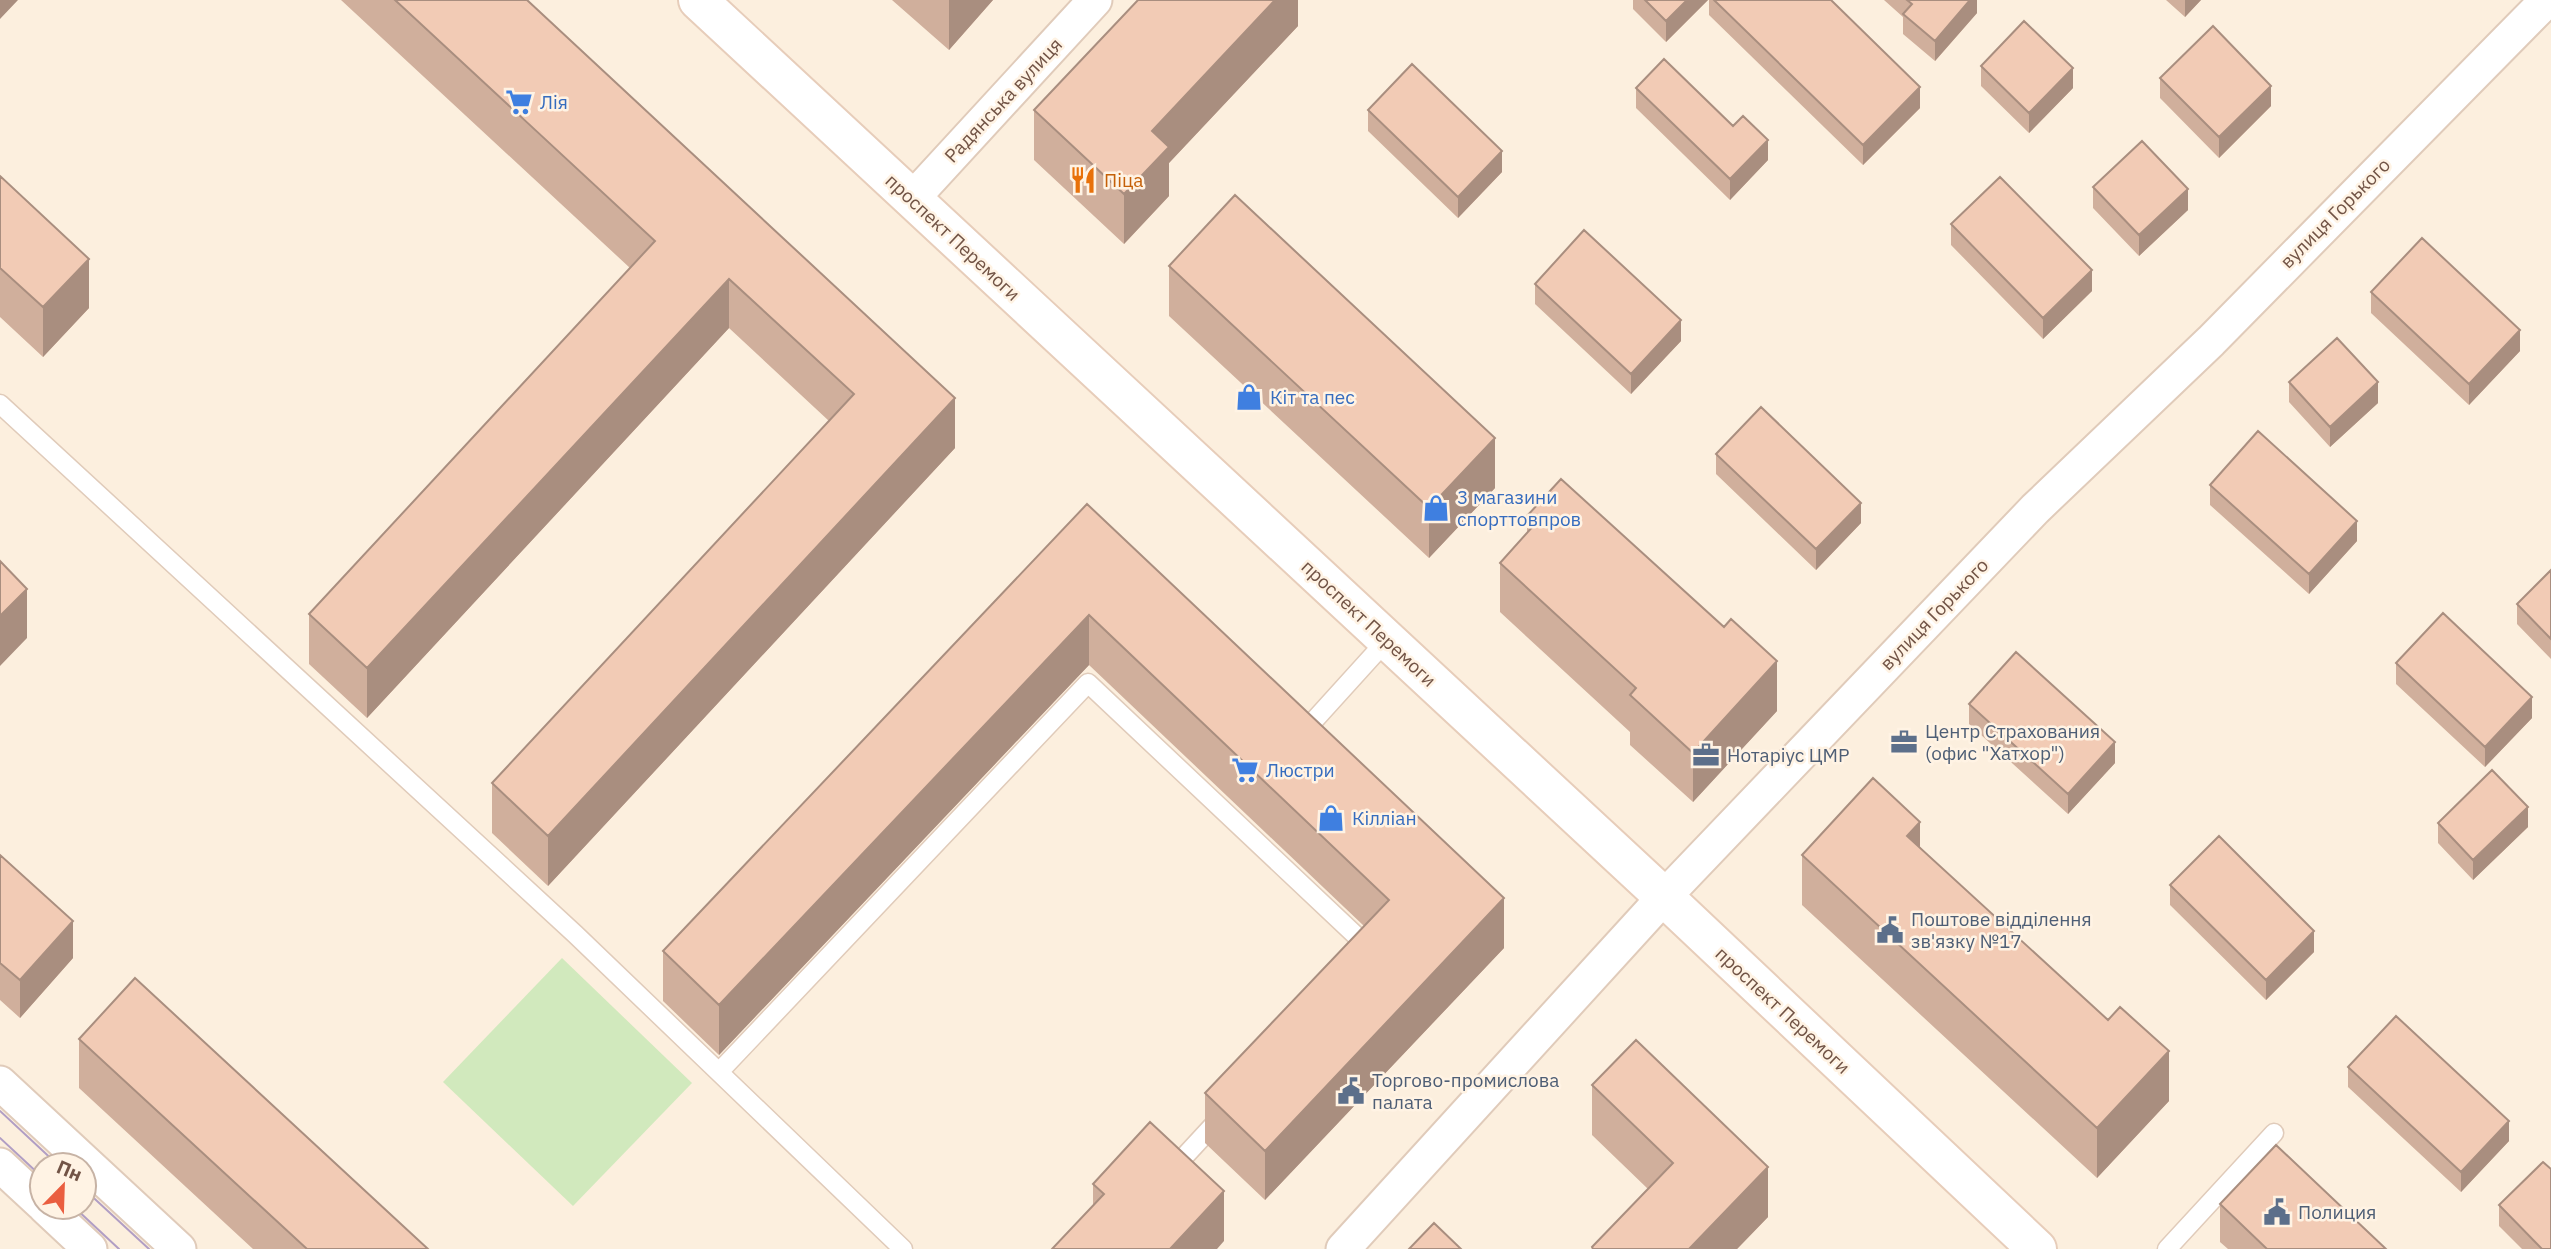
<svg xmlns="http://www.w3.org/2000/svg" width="2551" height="1249" viewBox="0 0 2551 1249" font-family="'IBM Plex Sans',sans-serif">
<rect width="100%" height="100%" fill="#fcefde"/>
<path fill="#d1e9bd" d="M562,958L692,1083L573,1206L443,1082Z"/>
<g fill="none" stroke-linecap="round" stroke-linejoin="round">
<defs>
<path id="lane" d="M0,404L575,934L903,1249
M1300,736L1387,640
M719,1072L1088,683L1368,947L1364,952
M1171,1171L1220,1118
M2167,1249L2274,1133"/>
<path id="street" d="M912,199L1095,0
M0,1083L179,1249
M0,1165L42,1204
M45,1207L90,1249
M1343,1249L1664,897L2035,509L2211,341L2547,0"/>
<path id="secondary" d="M698,0L1664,897L2037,1249"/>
</defs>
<use href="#lane" stroke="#e0cbba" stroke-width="21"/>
<use href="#street" stroke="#e0cbba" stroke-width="37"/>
<use href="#secondary" stroke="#e7cdba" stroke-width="42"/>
<use href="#lane" stroke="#fff" stroke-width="18"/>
<use href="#street" stroke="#fff" stroke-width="33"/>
<use href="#secondary" stroke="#fff" stroke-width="38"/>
<path stroke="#b19ec4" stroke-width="2" d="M0,1111L58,1165
M0,1138L42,1177
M84,1189L149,1249
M74,1207L119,1249"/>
</g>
<path fill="#d0af9c" d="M341,0H527L955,448L548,886L492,833V783L829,421L729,328L367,718L309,664V614L630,268Z
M892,0H993L949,50Z
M1298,0V26L1169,163V196L1124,244L1034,160V110Z
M1633,0H1708L1666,42L1633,9Z
M1709,0H1831L1920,108L1863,165L1709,15Z
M1884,0H1977V13L1935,61L1903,34V17Z
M2166,0H2201L2185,17Z
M1981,66L2073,88L2029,133L1981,86Z
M2160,78L2271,106L2219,158L2160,98Z
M1636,88L1733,126L1768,160L1730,200L1636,108Z
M1368,110L1502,172L1458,218L1368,131Z
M0,176L89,308L43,357L0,317Z
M2093,187L2188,210L2139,256L2093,208Z
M1951,224L2092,291L2043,339L1951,245Z
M1169,266L1495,488L1429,558L1169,316Z
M1535,284L1681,341L1631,394L1535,304Z
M2371,292L2520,351L2469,405L2371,313Z
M2289,382L2378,403L2330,447L2289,402Z
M1716,454L1861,523L1816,570L1716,474Z
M2210,485L2357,541L2309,594L2210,505Z
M1087,504L1504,948L1265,1200L1205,1143V1093L1364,926L1089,665L719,1055L663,1001V951Z
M1527,516L1777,711L1693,802L1630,745V732L1500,612V563L1527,533Z
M2551,570V659L2517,624V604Z
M2396,663L2532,718L2485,767L2396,684Z
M1969,704L2115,763L2068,814L1969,724Z
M2438,823L2528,827L2473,880L2438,843Z
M1920,847L2169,1101L2097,1178L1802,905V855Z
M0,855L73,958L20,1018L0,1000Z
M2170,885L2314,952L2266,1000L2170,905Z
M79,1039L428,1249H253L79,1088Z
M2348,1067L2509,1141L2461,1192L2348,1087Z
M1592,1085L1768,1217L1737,1249H1592V1247L1648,1189L1592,1135Z
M1093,1184L1224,1241L1093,1206Z
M2220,1204L2386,1249H2228L2220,1242Z
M2499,1205L2551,1249H2522L2499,1226Z"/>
<path fill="#a98e7f" d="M0,0H18L0,19Z
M949,0H993L949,50Z
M1275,0H1298V26L1169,163V196L1124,244V194L1152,131Z
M1687,0H1708L1666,42V21Z
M1970,0H1977V13L1935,61V41Z
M2185,0H2201L2185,17Z
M2073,68V88L2029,133V113Z
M2271,86V106L2219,158V137Z
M1920,87V108L1863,165V145Z
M1768,140V160L1730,200V179Z
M1502,151V172L1458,218V197Z
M2188,189V210L2139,256V235Z
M89,259V308L43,357V307Z
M2092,270V291L2043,339V318Z
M729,279V328L367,718V668Z
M1681,320V341L1631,394V374Z
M2520,330V351L2469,405V384Z
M2378,382V403L2330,447V427Z
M955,398V448L548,886V836Z
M1495,438V488L1429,558V508Z
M1861,503V523L1816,570V549Z
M2357,521V541L2309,594V574Z
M27,589V638L0,666V616Z
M1089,615V665L719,1055V1005Z
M1777,661V711L1693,802V753Z
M2532,697V718L2485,767V747Z
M2115,742V763L2068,814V794Z
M2528,807V827L2473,880V860Z
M1920,822V871L1907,836Z
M1504,898V948L1265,1200V1151Z
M73,921V958L20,1018V980Z
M2314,931V952L2266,1000V980Z
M2169,1051V1101L2097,1178V1128Z
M2509,1121V1141L2461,1192V1172Z
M1768,1167V1217L1737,1249H1689Z
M1224,1191V1241L1217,1249H1170Z"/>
<path fill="#f2cbb5" stroke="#a98e7f" stroke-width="2" d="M395,0H527L955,398L548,836L492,783L854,394L729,279L367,668L309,614L655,241Z
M1138,0H1275L1152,131L1169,147L1124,194L1034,110Z
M1645,0H1687L1666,21Z
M1714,0H1831L1920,87L1863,145Z
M1907,0H1970L1935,41L1903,14L1912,4Z
M2024,21L2073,68L2029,113L1981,66Z
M2213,26L2271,86L2219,137L2160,78Z
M1664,59L1733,126L1743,116L1768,140L1730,179L1636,88Z
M1412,64L1502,151L1458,197L1368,110Z
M2142,141L2188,189L2139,235L2093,187Z
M0,176L89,259L43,307L0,268Z
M2000,177L2092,270L2043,318L1951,224Z
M1235,195L1495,438L1429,508L1169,266Z
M1584,230L1681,320L1631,374L1535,284Z
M2422,238L2520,330L2469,384L2371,292Z
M2337,338L2378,382L2330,427L2289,382Z
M1761,407L1861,503L1816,549L1716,454Z
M2258,431L2357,521L2309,574L2210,485Z
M1561,479L1724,627L1731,619L1777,661L1693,753L1630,695L1636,688L1500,563L1535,524L1527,516Z
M1087,504L1504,898L1265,1151L1205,1093L1389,900L1089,615L719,1005L663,951Z
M0,561L27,589L0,616Z
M2551,570V639L2517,604Z
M2443,613L2532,697L2485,747L2396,663Z
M2016,652L2115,742L2068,794L1969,704Z
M2492,770L2528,807L2473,860L2438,823Z
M1873,778L1920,822L1907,836L2108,1020L2120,1007L2169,1051L2097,1128L1802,855Z
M2219,836L2314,931L2266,980L2170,885Z
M0,855L73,921L20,980L0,963Z
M135,978L428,1249H307L79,1039Z
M2396,1016L2509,1121L2461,1172L2348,1067Z
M1636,1040L1768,1167L1689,1249H1593L1592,1247L1673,1163L1592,1085Z
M1150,1122L1224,1191L1170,1249H1052L1104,1194L1093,1184Z
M2276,1145L2386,1249H2267L2220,1204Z
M2543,1162L2551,1169V1249H2542L2499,1205Z
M1434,1223L1461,1249H1409Z"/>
<defs>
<symbol id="supermarket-bare" viewBox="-9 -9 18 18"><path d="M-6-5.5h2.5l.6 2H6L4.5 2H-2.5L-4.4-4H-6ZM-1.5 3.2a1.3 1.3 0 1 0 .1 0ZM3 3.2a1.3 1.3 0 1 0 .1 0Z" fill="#3f7fe0" stroke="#fff3e4" stroke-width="2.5" paint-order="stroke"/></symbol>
<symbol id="restaurant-bare" viewBox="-9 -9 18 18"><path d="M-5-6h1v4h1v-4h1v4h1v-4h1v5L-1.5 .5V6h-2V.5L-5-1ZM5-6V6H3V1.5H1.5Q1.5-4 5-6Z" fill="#e8710a" stroke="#fff3e4" stroke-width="2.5" paint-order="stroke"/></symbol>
<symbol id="shop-bare" viewBox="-9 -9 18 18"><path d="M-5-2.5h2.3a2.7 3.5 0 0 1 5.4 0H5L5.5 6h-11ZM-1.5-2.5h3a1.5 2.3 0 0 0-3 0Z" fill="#3f7fe0" stroke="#fff3e4" stroke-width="2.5" paint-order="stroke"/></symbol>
<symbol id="office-bare" viewBox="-9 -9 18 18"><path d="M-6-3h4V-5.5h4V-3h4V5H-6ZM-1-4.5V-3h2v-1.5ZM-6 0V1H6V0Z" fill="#5c6f8a" stroke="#fff3e4" stroke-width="2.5" paint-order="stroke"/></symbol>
<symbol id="civic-bare" viewBox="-9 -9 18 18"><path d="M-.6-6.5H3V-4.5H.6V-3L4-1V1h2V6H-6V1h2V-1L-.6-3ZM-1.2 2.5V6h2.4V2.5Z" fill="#5c6f8a" stroke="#fff3e4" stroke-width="2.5" paint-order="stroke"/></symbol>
</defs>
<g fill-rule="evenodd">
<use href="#supermarket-bare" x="500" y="83" width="38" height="38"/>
<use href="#restaurant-bare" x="1064" y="161" width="38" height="38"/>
<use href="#shop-bare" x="1230" y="378" width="38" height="38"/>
<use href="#shop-bare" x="1417" y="489" width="38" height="38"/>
<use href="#office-bare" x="1885" y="723" width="38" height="38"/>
<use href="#office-bare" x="1687" y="736" width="38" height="38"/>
<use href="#supermarket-bare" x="1226" y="751" width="38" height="38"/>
<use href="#shop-bare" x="1312" y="799" width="38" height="38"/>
<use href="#civic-bare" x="1871" y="911" width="38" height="38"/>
<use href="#civic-bare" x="1332" y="1072" width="38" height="38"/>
<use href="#civic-bare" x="2258" y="1193" width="38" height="38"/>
</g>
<g text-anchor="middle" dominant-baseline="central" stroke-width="5" stroke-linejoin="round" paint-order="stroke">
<g font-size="19" fill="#725446" stroke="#fff3e4">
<text transform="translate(1003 100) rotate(-47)">Радянська вулиця</text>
<text transform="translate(2335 213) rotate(-45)">вулиця Горького</text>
<text transform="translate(953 237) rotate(43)">проспект Перемоги</text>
<text transform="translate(1934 614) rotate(-46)">вулиця Горького</text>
<text transform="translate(1369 623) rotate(43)">проспект Перемоги</text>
<text transform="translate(1783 1010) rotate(43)">проспект Перемоги</text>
</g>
<g font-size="19" fill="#366cbe" stroke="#fff3e4" text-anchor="start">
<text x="540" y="102">Лія</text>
<text x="1270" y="397">Кіт та пес</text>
<text x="1457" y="497">3 магазини<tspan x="1457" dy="22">спорттовпров</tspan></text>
<text x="1266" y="770">Люстри</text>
<text x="1352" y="818">Кілліан</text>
</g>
<g font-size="19" fill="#c56008" stroke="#fff3e4" text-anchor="start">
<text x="1104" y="180">Піца</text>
</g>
<g font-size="19" fill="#4e5e75" stroke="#fff3e4" text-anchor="start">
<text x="1925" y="731">Центр Страхования<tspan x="1925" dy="22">(офис "Хатхор")</tspan></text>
<text x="1727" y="755">Нотаріус ЦМР</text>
<text x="1911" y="919">Поштове відділення<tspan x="1911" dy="22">зв'язку №17</tspan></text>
<text x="1372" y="1080">Торгово-промислова<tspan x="1372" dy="22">палата</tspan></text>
<text x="2298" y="1212">Полиция</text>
</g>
</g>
<g transform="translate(63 1186) rotate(23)"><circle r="33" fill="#fff3e4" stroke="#c7b3a5" stroke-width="2"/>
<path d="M0-5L12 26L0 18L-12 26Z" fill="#ea5e40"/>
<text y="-10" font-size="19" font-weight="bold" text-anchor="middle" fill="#725446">Пн</text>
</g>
</svg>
